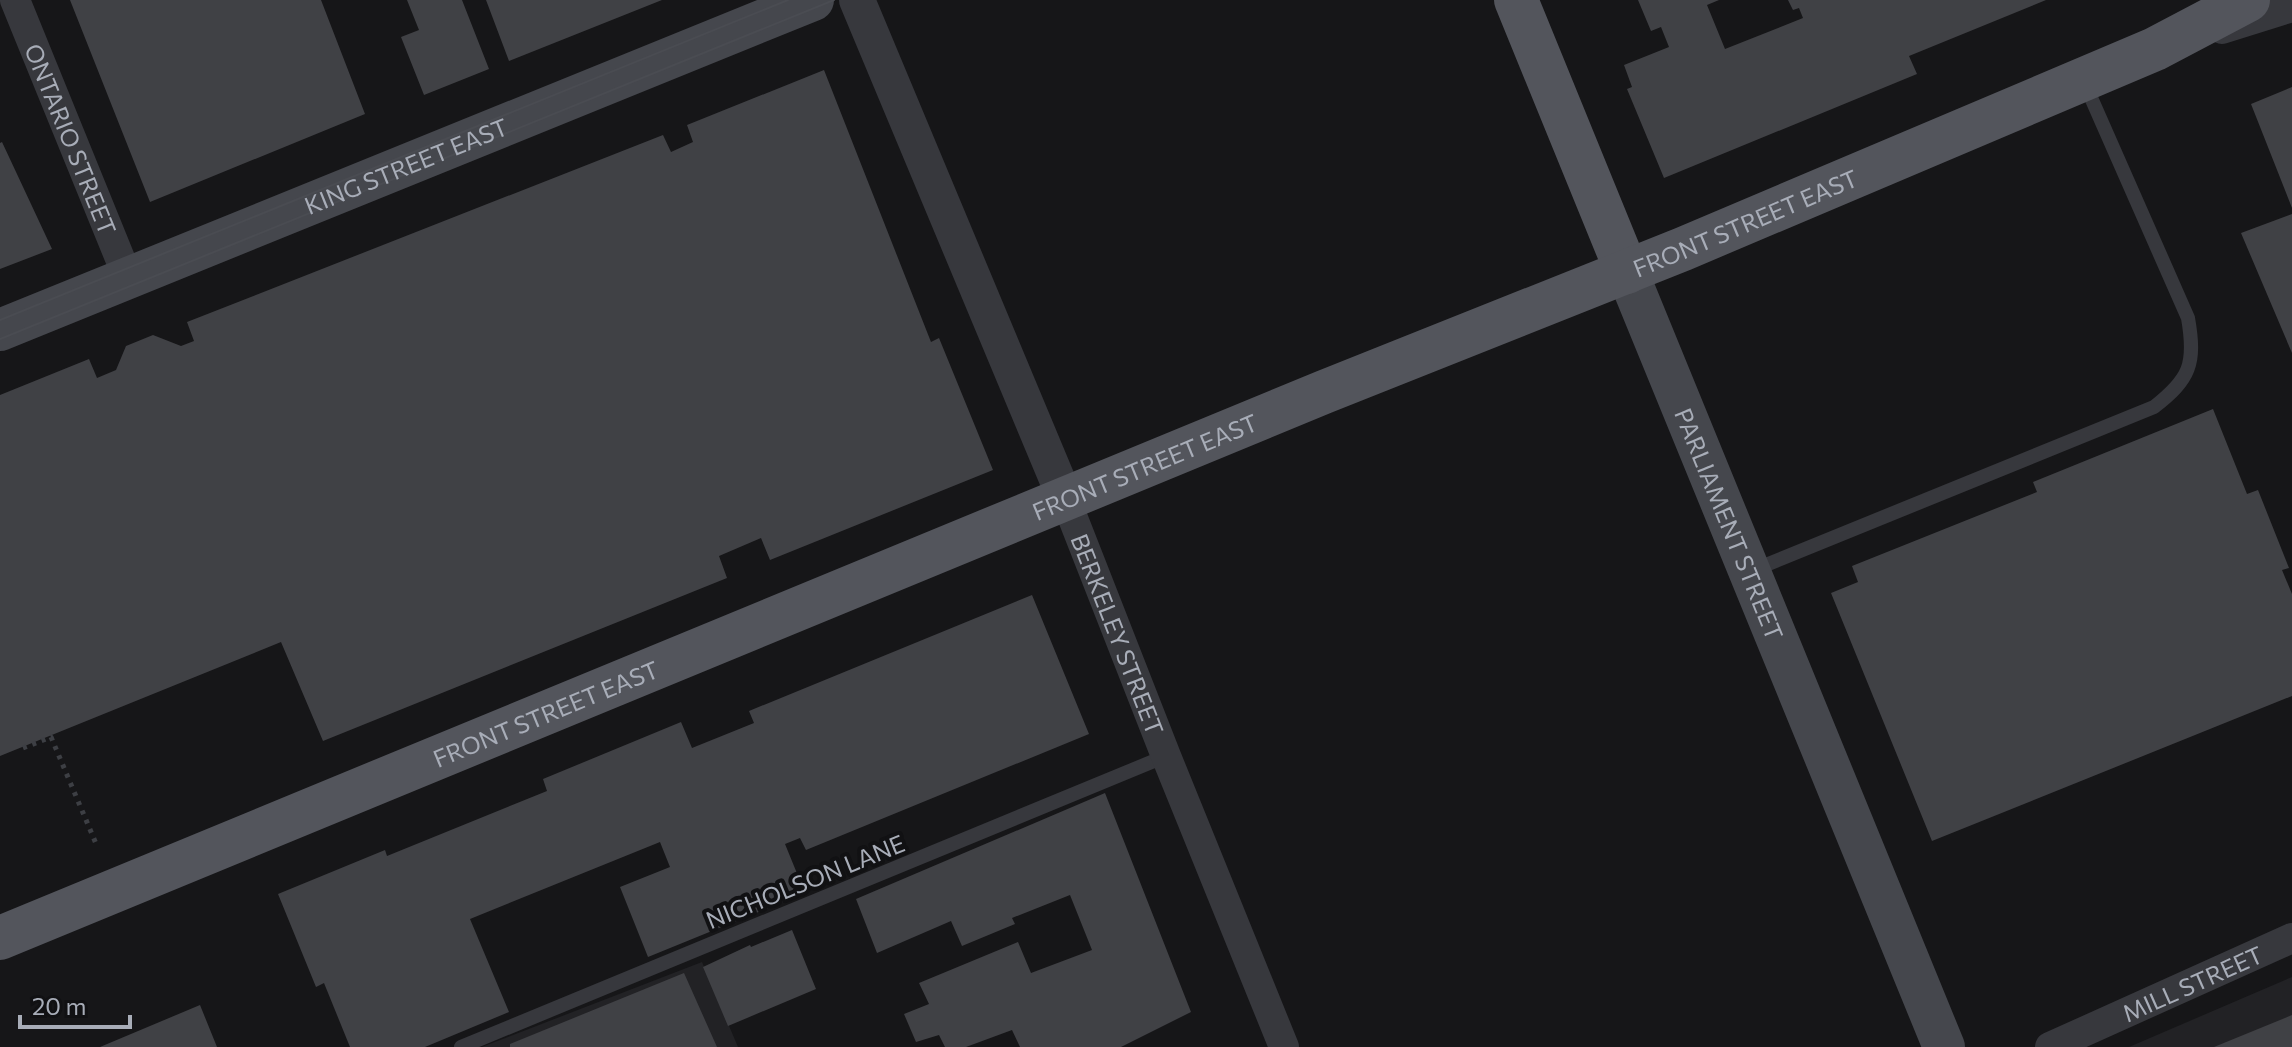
<svg xmlns="http://www.w3.org/2000/svg" width="2292" height="1047" viewBox="0 0 2292 1047" font-family="Commissioner,sans-serif">
<rect width="100%" height="100%" fill="#161618"/>
<path fill="#222225" d="M702,962L738,1047H482Z
M2292,977V1047H2129Z"/>
<path fill="#404145" d="M70,0H321L365,114L150,202Z
M407,0H462L489,69L424,95L401,37L419,30Z
M486,0H662L509,61Z
M1638,0H1719L1707,5L1725,49L1803,18L1799,8L1793,10L1788,0H2046L1909,56L1917,74L1664,178L1627,89L1632,87L1624,65L1669,47L1661,27L1651,31Z
M824,70L931,342L939,338L993,470L770,560L761,538L719,556L727,578L323,741L281,642L0,756V395L89,359L97,378L116,370L126,346L153,335L181,346L194,341L187,322L663,135L671,152L693,142L687,125Z
M2292,87V208L2251,104Z
M2,142L52,249L0,269V143Z
M2292,214V353L2241,233Z
M2213,409L2247,494L2258,490L2289,568L2282,570L2292,594V696L1932,841L1831,593L1858,582L1852,566L2037,492L2033,482Z
M1032,595L1089,734L806,850L800,838L785,844L805,893L648,957L620,887L670,867L660,842L470,919L509,1012L425,1047H350L324,983L316,987L278,894L385,850L387,856L547,791L543,779L681,722L692,748L754,723L749,711Z
M1105,793L1191,1012L1121,1047H1020L1012,1030L966,1047H945L939,1035L916,1042L904,1014L929,1004L919,983L1018,942L1031,973L1092,950L1070,895L1012,918L1015,924L962,946L951,921L877,953L856,899Z
M792,930L816,989L728,1026L703,967L750,945L751,947Z
M684,973L717,1047H510V1044Z
M200,1005L217,1047H100Z
M2292,1015V1047H2214Z"/>
<g fill="none" stroke-linecap="round" stroke-linejoin="round">
<path stroke="#3d3f44" stroke-width="5" stroke-dasharray="4 6" stroke-linecap="butt" d="M23,748L51,737L97,846"/>
<path stroke="#37383d" stroke-width="14" d="M1751,571L2154,407C2190,379 2196,364 2188,318L2085,84
M461,1047L1166,756"/>
<g stroke="#37383d" stroke-width="30">
<path id="s1" d="M15,0L128,278"/>
<path d="M2222,29L2292,7"/>
<path id="s2" d="M1065,498L1166,756L1284,1047"/>
<path id="s3" d="M2050,1047L2292,938"/>
</g>
<path stroke="#37383d" stroke-width="36" d="M857,0L1065,498"/>
<g stroke="#45474d" stroke-width="42">
<path id="s4" d="M1627,272L1944,1047"/>
<path id="s5" d="M0,330L813,0"/>
</g>
<g stroke="#53555c" stroke-width="44">
<path d="M1516,0L1627,272"/>
<path id="s6" d="M0,938L1324,392L1683,249L2155,49L2248,0"/>
</g>
<path stroke="#4a4c52" stroke-width="2" d="M0,320L788,0
M0,339L834,0"/>
</g>
<g text-anchor="middle" dominant-baseline="central" stroke-width="8" stroke-linejoin="round" paint-order="stroke">
<g font-size="24" fill="#a8adb8" stroke="#111113">
<text stroke="none"><textPath href="#s1" startOffset="150">ONTARIO STREET</textPath></text>
<text stroke="none"><textPath href="#s5" startOffset="438">KING STREET EAST</textPath></text>
<text stroke="none"><textPath href="#s6" startOffset="1886">FRONT STREET EAST</textPath></text>
<text stroke="none"><textPath href="#s6" startOffset="1238">FRONT STREET EAST</textPath></text>
<text stroke="none"><textPath href="#s4" startOffset="272">PARLIAMENT STREET</textPath></text>
<text stroke="none"><textPath href="#s2" startOffset="146">BERKELEY STREET</textPath></text>
<text stroke="none"><textPath href="#s6" startOffset="590">FRONT STREET EAST</textPath></text>
<text transform="translate(805 881) rotate(-22)">NICHOLSON LANE</text>
<text stroke="none"><textPath href="#s3" startOffset="156">MILL STREET</textPath></text>
</g>
</g>
<path d="M20 1015v12h110v-12" fill="none" stroke="#a8adb8" stroke-width="4"/>
<text x="32" y="1015" font-size="24" fill="#a8adb8" stroke="#111113" stroke-width="6" paint-order="stroke">20 m</text>
</svg>
